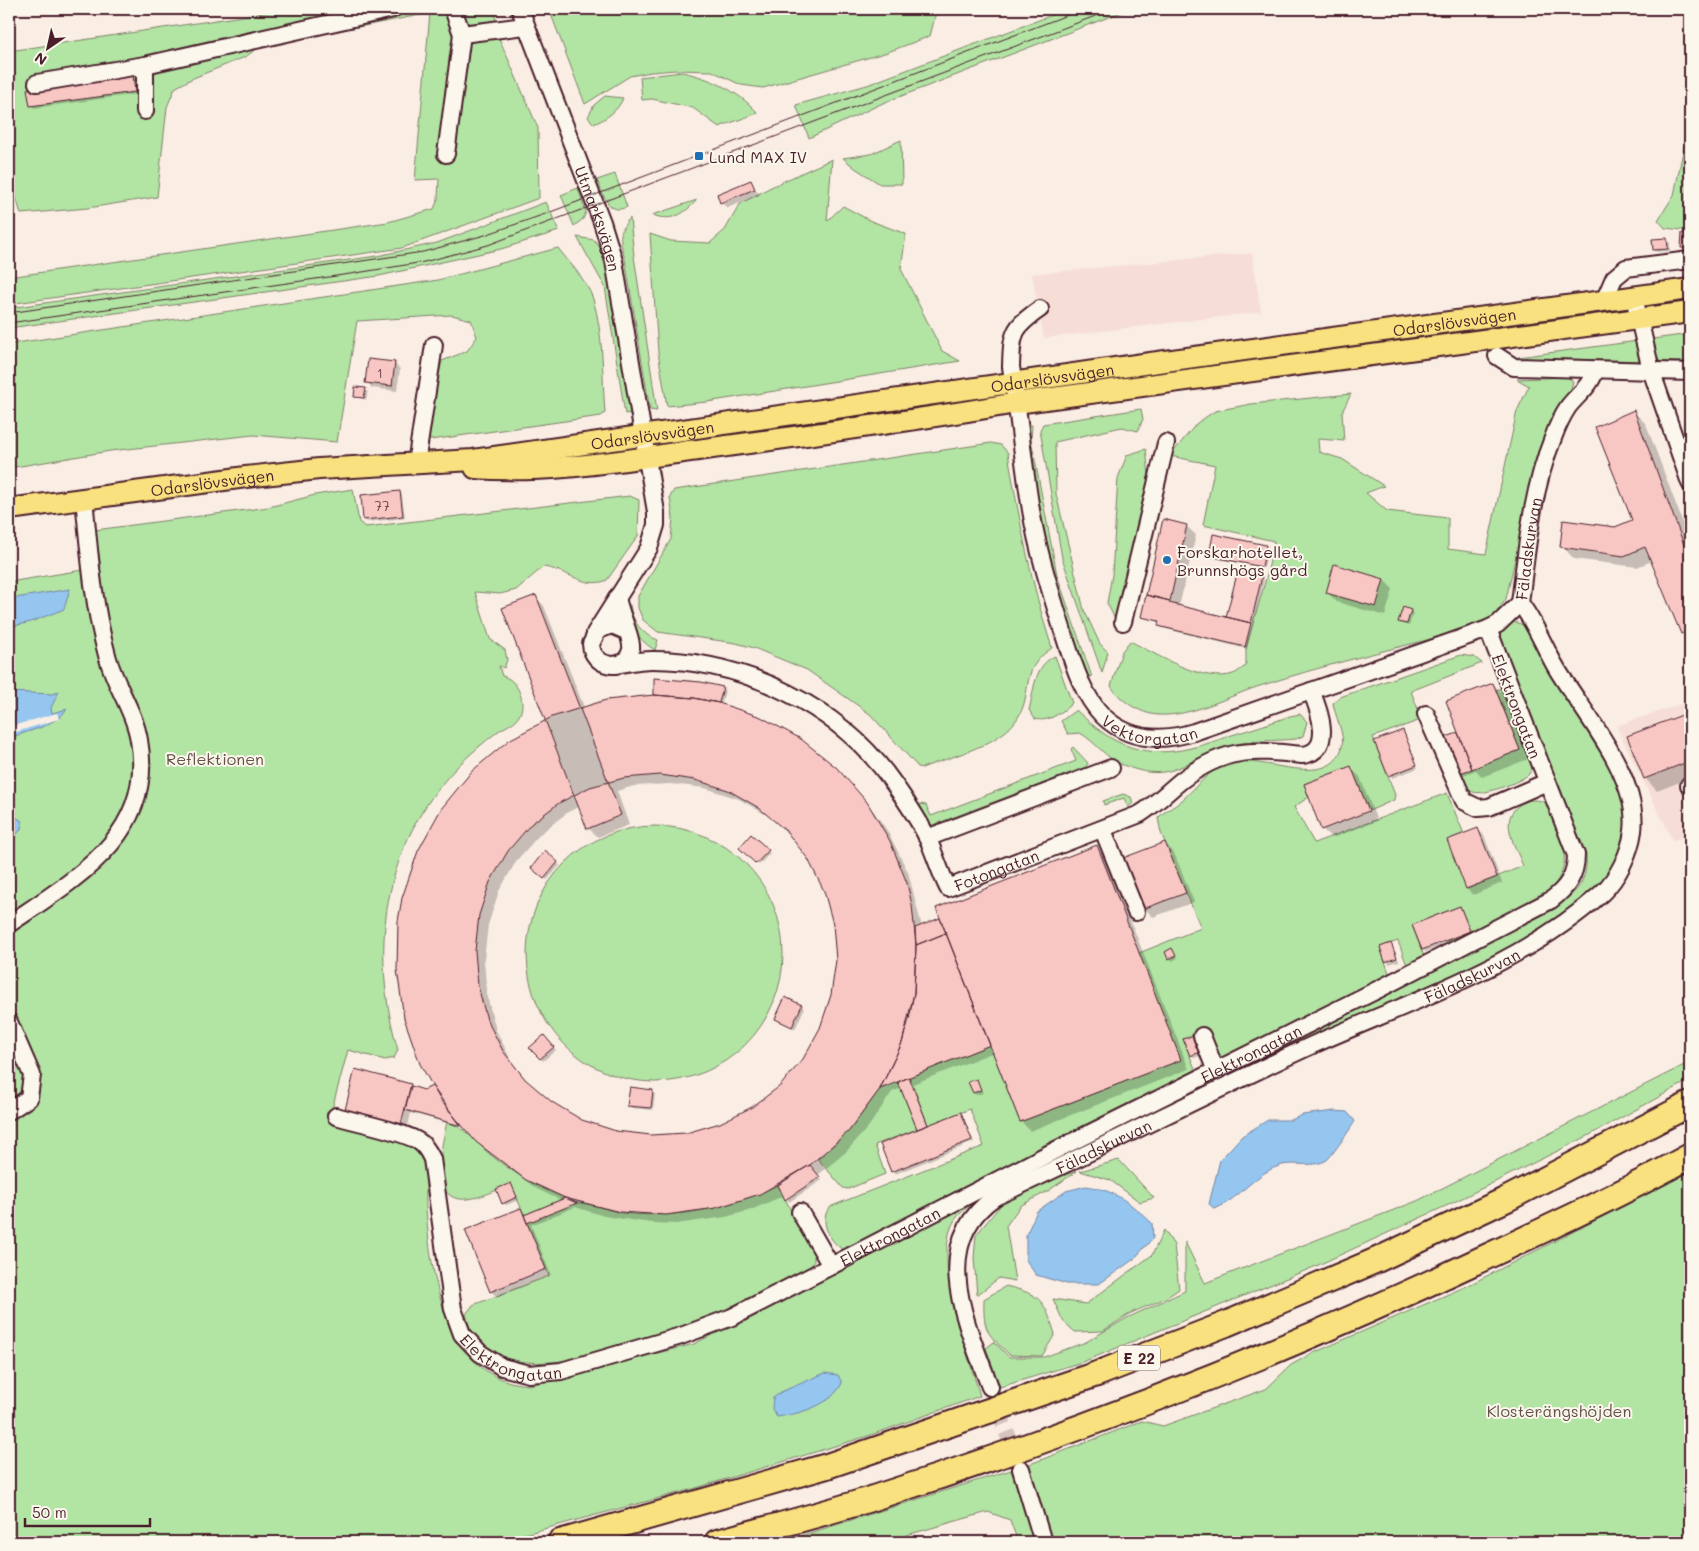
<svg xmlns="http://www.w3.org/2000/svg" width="1699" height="1551" viewBox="0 0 1699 1551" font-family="Mali,sans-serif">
<rect width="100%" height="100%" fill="#faede4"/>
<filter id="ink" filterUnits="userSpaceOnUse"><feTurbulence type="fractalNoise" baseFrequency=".02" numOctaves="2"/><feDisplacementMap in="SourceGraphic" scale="10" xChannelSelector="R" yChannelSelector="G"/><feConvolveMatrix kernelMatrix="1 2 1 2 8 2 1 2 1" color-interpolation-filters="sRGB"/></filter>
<g filter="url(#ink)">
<path fill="#f6ded6" d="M1252,253L1261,312L1044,338L1032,274Z
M1690,701V834L1673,841L1616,726Z"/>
<path fill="#b2e4a4" stroke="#7e8268" d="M290,9H494L499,38L538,128L539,198L402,248L9,304V277L388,222L434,209L438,199L439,179L415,180L430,13L261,46L245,57L191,79L175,88L167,107L157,197L88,208L21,214L9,173V51Z
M549,9H937L930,36L888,52L763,88L741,85L712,71L676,70L651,72L630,76L585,104Z
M1068,9H1130L883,103L809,138L796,105L867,85Z
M682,72C711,78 738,91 758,113L719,127L693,108L652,99L642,100L640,77Z
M605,96L623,98C618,111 607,118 594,124L588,117L594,105Z
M1690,117V231L1665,228L1658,220L1674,195Z
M901,140L902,184H880L855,168L843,158L871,154Z
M832,159L827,221L843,206L871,221L906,234L901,269L942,351L960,361L707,402L667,406L658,352L650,234L671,241L710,243L725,230L740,204L771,187Z
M615,174L627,207C608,216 603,194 597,180Z
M578,188L586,212L583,219L574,226L561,195Z
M697,200C683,215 672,222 652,215Z
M546,202L559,231L501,249L379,276L9,328V308L377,256L437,243Z
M630,218L634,256L657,411L650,410L625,259C620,242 617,232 630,218Z
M577,237L594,240L602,249L612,273L631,413L625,414L605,287Z
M558,248C570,264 586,279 593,299C604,335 602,376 605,413L601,416L423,441L442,361L467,351L477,337L471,320L452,315L357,321L337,442L253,435L110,451L9,468V344L438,280Z
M1690,334V362L1566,359L1520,361L1518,357Z
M1567,377L1573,381L1571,389L1549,422L1541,447L1506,599L1492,619L1462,631C1396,648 1328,664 1263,685C1230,695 1193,717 1158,715C1141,714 1120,701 1111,686L1122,651L1130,641C1156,654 1204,684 1233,674C1237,673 1242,668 1246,666V648L1267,575L1274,541L1203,525L1215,465L1170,456L1197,423L1215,411L1251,404L1351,394L1342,412L1344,441L1318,439L1319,452L1342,459L1384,486L1366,493L1387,511L1448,518V549L1486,554L1517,411L1529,386L1517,379Z
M1141,409L1143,419L1138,431L1122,427L1055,442L1056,494L1084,610L1100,644L1108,652L1102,673L1062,558L1040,430L1043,424Z
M1028,425H1032L1031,439L1057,575L1092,677L1088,676C1050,602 1038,511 1027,430Z
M991,443L1001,445L1008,453C1019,519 1031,584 1052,648C1016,671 1036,696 1014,723C996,746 949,757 922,768L918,767L870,714L807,670L754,648L736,643L658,632L643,620L638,608V596L671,539L673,518L670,497L674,490Z
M1146,449L1149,475L1123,606L1117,623L1107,603L1112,575L1118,478L1127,455Z
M353,489L359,522L365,527L630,496L639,500L638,536L607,580C585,590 566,569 543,567L516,590L500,594L475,592L490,639L505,650L507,660L504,668L499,666L502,676C518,679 527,703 519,716C514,724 504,727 497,732C483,743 470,754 457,767C382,845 369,950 398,1050L394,1058L385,1060L348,1050L329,1120C349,1126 407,1137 418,1152C429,1166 425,1190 426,1207C430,1273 445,1380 529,1385L694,1344L978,1195L1569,897C1583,885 1587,873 1586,855L1503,642L1500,633L1506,626L1514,622L1527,626C1547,661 1566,697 1587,731C1603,759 1626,784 1628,817C1629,840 1613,872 1597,888C1543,943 1448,982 1378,1014C1270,1064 1161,1111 1054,1164C1027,1176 964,1198 952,1225C934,1266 968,1353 980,1396L868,1436L693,1489L495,1542H9V582L101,567L95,530L269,507L315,495Z
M628,605H630C632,621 642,635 658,640L655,650C639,641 627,624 628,605Z
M1461,655L1474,657L1482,663L1411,691L1421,717L1418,721L1373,737L1395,795L1394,800L1369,811L1351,767L1304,784L1309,797L1294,807L1314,843L1447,793L1464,834L1448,840L1467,889L1523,866C1514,843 1495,814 1527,801C1534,799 1544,800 1549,805C1553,809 1555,817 1557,822C1568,851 1569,874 1545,895L1449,947L1446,941L1470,931L1460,906L1412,925L1425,959L1408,968L1398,941L1380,947L1390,976L1219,1061L1204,1032L1183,1039L1196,1071L1194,1075L847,1251C830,1246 816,1217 832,1206L984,1146L970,1109L928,1125L909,1077L990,1045L1020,1122L1180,1060L1139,953L1201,928L1161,833L1158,818C1163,812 1170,809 1176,805C1196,790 1208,767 1234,762C1265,757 1331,790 1342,747C1345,733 1335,717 1333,703L1340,697Z
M1055,656L1072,703C1063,712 1048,723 1035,719L1029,710C1034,691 1034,665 1055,656Z
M1506,687L1533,763C1532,767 1531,771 1529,774C1521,782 1483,796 1473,792C1465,789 1461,781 1457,774L1520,750L1496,690Z
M1076,710C1089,722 1102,734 1118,742C1158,761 1193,749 1232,735C1252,729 1271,723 1290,716L1300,714L1307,722L1303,736L1296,739C1274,741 1249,740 1227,746C1185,758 1174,786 1123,765C1105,758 1096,742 1080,733L1068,734L1061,721Z
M1073,747L1088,763L1086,767L933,825L925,822L919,808L920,804L926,805L931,816L1076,761L1071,749Z
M1123,794L1131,797L1133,803L1128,807L1124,798L1104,805L1103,801Z
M527 954a128 128 0 1 1 256 0a128 128 0 1 1-256 0Z
M1690,1062V1080L1586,1137L1448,1205L1314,1267L1085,1361L1000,1387L986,1348L994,1342L1009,1357H1044L1086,1342L1127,1318L1185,1291V1242L1205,1283L1417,1201Z
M898,1082L917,1129L875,1145L885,1174L848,1189L843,1188L818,1159L849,1131L880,1089Z
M447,1122C467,1128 476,1143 492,1156C515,1174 538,1187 565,1198L524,1215L511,1184C498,1189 482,1198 467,1199C427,1203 442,1144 447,1122Z
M1119,1160L1154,1198L1140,1202L1110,1180L1080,1171Z
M1077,1171L1048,1191L1020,1206L1006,1226L1015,1281L999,1278L977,1295L974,1258L976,1235L1010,1194Z
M1690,1172V1542H1048L1025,1466L1142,1421L1163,1426L1266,1389L1291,1365L1311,1354L1469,1285Z
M778,1185L814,1255V1261L808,1271C751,1299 488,1433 466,1314L473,1305L549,1276L527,1223C538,1218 568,1203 577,1203C585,1202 611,1211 622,1213C677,1219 728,1209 778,1185Z
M1164,1230L1174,1245L1179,1289L1166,1298L1131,1313L1103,1331L1075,1332L1063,1321L1053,1299L1086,1304L1152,1255Z
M1006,1286C1042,1295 1044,1300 1055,1334L1042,1356L1010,1355C987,1334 983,1331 984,1299Z
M1011,1470L1035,1542H1018L1010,1520L988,1512L882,1542H781Z"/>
<path fill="#94c6f0" stroke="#7683a1" d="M70,589L64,609L31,622L9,627V599Z
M59,691L51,708L52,713L67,709L59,718L42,727L9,738V692L53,694Z
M9,813L22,821L21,829L9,844Z
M1335,1111L1347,1112L1355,1121C1354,1124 1330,1158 1327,1160C1314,1168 1296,1162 1282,1165C1255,1172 1240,1199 1215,1209L1209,1204L1220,1160L1242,1136L1268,1120H1291L1302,1115Z
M1086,1186C1116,1190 1131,1204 1152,1223L1153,1238L1134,1259L1099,1284H1067L1036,1275L1026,1260V1235L1037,1211L1066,1191Z
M825,1373L838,1375L842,1383C832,1405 800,1414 777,1417L772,1409L773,1398L781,1392Z"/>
<path fill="#faede4" d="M57,713L59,719L9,734V727Z"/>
<path fill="#0003" fill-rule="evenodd" d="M132,76L135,78L137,94L34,108L31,105Z
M750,182L760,195L727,208L721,202Z
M1683,234H1690V250L1682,247Z
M1667,239L1670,242V251L1657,252L1654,250Z
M394,363L400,369L397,391L372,388L367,382Z
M365,389L368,392L366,400L355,396Z
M1634,412L1646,424L1690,542V641L1682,633L1652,561L1637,567L1574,559L1562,546L1633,520Z
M400,492L402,495L405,518L367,522L365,519Z
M1186,526L1196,535L1179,607L1227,619L1261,577L1264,580L1247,649L1162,628L1160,622L1143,616Z
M1266,546L1268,549L1264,568L1213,558L1210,555Z
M1335,566L1384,580L1393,589L1385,616L1337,602L1328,593Z
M535,596L544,606L584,707L622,699L722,688L725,691L721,705L846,779L875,813L888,832L908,872L922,927L1096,847L1105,856L1189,1069L1030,1131L1021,1121L994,1052L913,1084L929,1126L961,1113L974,1142L895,1174L892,1171L918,1130L902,1088L892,1092L869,1126L846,1152L818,1175L822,1180L789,1202L785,1195L751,1210L726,1217L676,1224L651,1223L604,1216L575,1207L531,1225L551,1275L497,1297L491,1291L521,1209L527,1215L562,1201L537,1189L486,1151L464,1128L411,1113L407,1130L352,1115L346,1109L356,1071L438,1094L398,970L397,946L404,898L547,721ZM670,784L705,788L739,799L770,817L790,834L809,858L825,890L834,924L837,960L833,995L821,1029L804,1060L781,1086L753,1108L721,1124L687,1134L651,1136L616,1132L582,1121L551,1103L531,1086L512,1062L496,1030L487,996L484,960L488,925L499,891L517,860L540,834L568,812L580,806L588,828L598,837L629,825L617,791L634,786Z
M1411,611L1413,613L1409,626L1402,624L1400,621Z
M1493,684L1502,693L1528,759L1482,777L1476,770L1461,776L1445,739L1460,733Z
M1690,713V778L1657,791L1645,778L1629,737Z
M1402,731L1418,768L1392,778L1376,742Z
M1351,768L1360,777L1377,821L1332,838L1322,829Z
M1478,830L1484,835L1502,883L1473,895L1467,889L1449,841Z
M751,836L770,853L759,865L740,848Z
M1165,843L1174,853L1194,902L1153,917L1144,908Z
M545,852L560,865L547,880L532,867Z
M1460,908L1472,934L1425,952L1423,949Z
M1391,944L1399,961L1389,964L1381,948Z
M1172,950L1178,958L1172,961L1166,952Z
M801,1006L804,1009L795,1029L776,1019Z
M544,1036L556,1050L543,1061L531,1048Z
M1184,1040L1205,1054L1194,1058Z
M977,1080L983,1093L976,1095L974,1093Z
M9,1084L13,1096L9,1098Z
M652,1091L655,1094L653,1110L631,1108L629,1105Z
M511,1185L519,1200L506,1205L503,1203Z"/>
<path fill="#f8c7c4" stroke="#4a1f2b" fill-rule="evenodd" d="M133,75L135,92L30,106L27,89Z
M751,180L755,189L720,203L717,194Z
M1682,233H1690V248H1681Z
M1667,238L1668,249L1653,250L1652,239Z
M368,359L395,362L392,386L365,383Z
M355,387L366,388L364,398L354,397Z
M1634,410L1690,561V630L1681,634L1645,547L1624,556L1560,547L1563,520L1615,527L1632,520L1595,427Z
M400,491L403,516L363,520L361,495Z
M1163,519L1187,525L1170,601L1146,595Z
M1213,534L1266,545L1262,567L1209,556Z
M1334,564L1384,579L1376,607L1326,593Z
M1238,570L1262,576L1251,623L1226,617Z
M536,595L621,815L587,829L502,608Z
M1146,595L1170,601L1169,603L1251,623L1245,647L1158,626L1159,621L1141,617Z
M1403,607L1411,610L1407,624L1398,622Z
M654,678L701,682L723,687L719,703L694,698L654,695Z
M1493,683L1520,750L1472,769L1446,701Z
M654,695L694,698L719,703L761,717L801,739L837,768L867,802L890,841L907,883L912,905L916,945L914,993L902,1043L880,1089L849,1131L810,1165L760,1194L716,1208L666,1215L620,1212L565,1198L526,1180L476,1142L441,1101L420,1064L404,1018L397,970L398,921L402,898L418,851L441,809L472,771L509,740L552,717L606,700ZM660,775L695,780L728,790L759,808L786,831L808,859L824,891L833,924L836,960L831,995L820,1028L803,1059L780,1086L752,1107L720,1123L686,1133L651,1135L616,1131L582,1120L552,1102L525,1079L503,1051L487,1020L478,986L475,951L479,915L490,882L508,851L531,824L559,803L590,787L624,778Z
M1690,712V761L1644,779L1627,736Z
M1403,730L1417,765L1388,776L1374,741Z
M1458,733L1472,769L1457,774L1443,738Z
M1351,766L1369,811L1321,830L1304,784Z
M1478,828L1497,877L1466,889L1447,840Z
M751,834L769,850L756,864L739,848Z
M1165,842L1186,893L1143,909L1123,858Z
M1097,845L1181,1060L1020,1122L936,908Z
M545,850L558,862L544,879L531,868Z
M1460,906L1470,931L1422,950L1412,925Z
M940,918L946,933L916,945L915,928Z
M946,933L990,1045L880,1089L902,1043L909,1019L914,993L916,945Z
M1391,943L1397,958L1385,962L1380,947Z
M1172,948L1176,956L1168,959L1165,952Z
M785,997L802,1005L792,1027L775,1019Z
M1197,1034L1203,1051L1190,1056L1183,1039Z
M544,1035L554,1047L540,1059L529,1048Z
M355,1069L411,1084L401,1124L345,1110Z
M909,1077L928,1125L917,1129L898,1082Z
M977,1079L981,1090L973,1093L968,1082Z
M411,1086L424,1090L432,1086L461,1126L405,1110Z
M630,1087L653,1090L651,1108L627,1106Z
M961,1112L972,1140L891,1172L880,1144Z
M810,1165L820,1177L785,1200L778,1185Z
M511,1183L517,1197L502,1204L496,1189Z
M565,1198L577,1203L527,1223L524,1215Z
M521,1208L546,1269L490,1292L465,1230Z"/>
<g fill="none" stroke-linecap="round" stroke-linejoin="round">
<path stroke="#d7c4bf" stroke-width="16" stroke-dasharray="16 8" stroke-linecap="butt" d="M990,1387L1017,1460"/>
<defs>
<g id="minor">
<path d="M453,9L462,34L525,26"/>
<path id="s1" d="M520,9L602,222L614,261L656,512V525L649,548L595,633"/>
<path d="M37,83L145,65L393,9"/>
<path d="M145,111V65"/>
<path d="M446,154L462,34"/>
<path d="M1634,297L1651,370L1690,483"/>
<path d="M1604,301L1614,278L1626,268L1690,260"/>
<path id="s2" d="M1040,309C1012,328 1012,334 1011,367C1019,414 1023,462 1031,510C1038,553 1052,596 1065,638C1073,663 1083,696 1103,716C1129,741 1161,742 1194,732L1488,629L1498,624L1520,603"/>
<path d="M1497,356L1514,367L1690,372"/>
<path d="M416,464L434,345"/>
<path d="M617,597C619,612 633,639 631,650C625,674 592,667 591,644L598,630L612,625L626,631"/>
<path d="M1123,622L1166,443"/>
<path id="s3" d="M614,665C627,663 640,660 652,660C745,660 841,707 894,784C906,801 919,820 928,839C935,855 940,872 948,888L1140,814C1156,804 1168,791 1182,780C1224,748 1252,749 1302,755C1335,752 1319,709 1311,691"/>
<path d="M1426,714L1464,801L1478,808L1489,807L1547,782"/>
<path d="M1689,785L1690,784"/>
<path d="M1103,830L1136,912"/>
<path d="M927,838L1111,768"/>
<path d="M9,924C75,879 156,834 139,740C134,710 114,684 107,655C93,605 89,550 84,498"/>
<path d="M9,1022L32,1075L29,1098L9,1111"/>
<path d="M1202,1036L1216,1071"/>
<path id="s4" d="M336,1116C355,1122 408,1132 421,1143C427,1148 429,1153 432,1159L453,1309L462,1334L480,1353L502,1367L529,1374L561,1371L681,1336L732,1317L1052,1152L1379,989L1551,900C1567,888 1576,875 1576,855L1488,629"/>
<path d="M800,1212L831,1266"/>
<path id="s5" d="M990,1387C967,1325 927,1244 995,1197C1100,1149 1202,1096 1306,1048C1405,1003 1520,967 1602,893C1618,878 1630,853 1633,831C1640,777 1584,714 1557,669C1544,647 1536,624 1520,603C1527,547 1532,490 1553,438C1557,427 1562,416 1568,407C1577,395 1592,385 1595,370"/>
<path d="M1021,1469L1043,1542"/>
</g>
<g id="major">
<path d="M475,468C553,474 628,459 705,449C809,435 913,421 1016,403L1690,312"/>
<path id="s6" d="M9,509L246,477L319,469L473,460L1136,365L1690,289"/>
</g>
<path id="highway" d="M560,1542L827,1466L1097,1374L1226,1324L1377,1260L1507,1199L1690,1104
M717,1542C766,1529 816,1516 864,1501C1072,1435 1275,1356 1473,1263C1546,1229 1620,1195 1690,1156"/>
</defs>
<use href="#minor" stroke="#4a1f2b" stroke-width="20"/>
<use href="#major" stroke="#4a1f2b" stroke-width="24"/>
<use href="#highway" stroke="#4a1f2b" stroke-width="28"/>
<use href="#minor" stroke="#fbf7ec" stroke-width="16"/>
<use href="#major" stroke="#fae180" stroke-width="20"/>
<use href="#highway" stroke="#fae180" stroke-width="24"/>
<path stroke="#4a1f2b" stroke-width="1" d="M9,313L423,252L485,235L548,213L1083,9
M9,323L350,274L424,262L488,245L1114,9"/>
</g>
</g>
<g fill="#1f6fb2" stroke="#fbf7ec" stroke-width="2">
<rect x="694" y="151" width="10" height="10" rx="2.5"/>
<circle cx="1167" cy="560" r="5"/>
</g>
<g text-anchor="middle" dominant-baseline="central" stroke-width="4" stroke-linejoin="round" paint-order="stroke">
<g font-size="14" fill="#764951">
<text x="380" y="372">1</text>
<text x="382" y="505">77</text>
</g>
<rect fill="#fbf7ec" stroke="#7f6065" stroke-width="1" x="1118" y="1345.5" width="42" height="25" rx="4"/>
<g font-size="15" font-weight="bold" fill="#4a1f2b">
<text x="1139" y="1358">E 22</text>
</g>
<g font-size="16" fill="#4a1f2b" stroke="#fbf7ec" text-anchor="start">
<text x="709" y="156">Lund MAX IV</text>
<text x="1177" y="551">Forskarhotellet,<tspan x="1177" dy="18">Brunnshögs gård</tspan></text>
</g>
<g font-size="16" fill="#4a1f2b" stroke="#fbf7ec">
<text stroke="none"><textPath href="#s1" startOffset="224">Utmarksvägen</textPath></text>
<text stroke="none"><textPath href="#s6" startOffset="1458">Odarslövsvägen</textPath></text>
<text stroke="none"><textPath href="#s6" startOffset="1052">Odarslövsvägen</textPath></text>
<text stroke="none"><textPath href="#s6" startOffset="648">Odarslövsvägen</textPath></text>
<text stroke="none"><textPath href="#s6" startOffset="205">Odarslövsvägen</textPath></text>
<text stroke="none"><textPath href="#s5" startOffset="1272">Fäladskurvan</textPath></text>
<text transform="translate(1517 706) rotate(69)">Elektrongatan</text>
<text stroke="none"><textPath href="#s2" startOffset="485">Vektorgatan</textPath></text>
<text stroke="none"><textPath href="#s3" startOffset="490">Fotongatan</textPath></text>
<text stroke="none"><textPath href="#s5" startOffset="734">Fäladskurvan</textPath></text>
<text stroke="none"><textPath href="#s4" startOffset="1161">Elektrongatan</textPath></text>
<text stroke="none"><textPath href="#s5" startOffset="328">Fäladskurvan</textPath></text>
<text stroke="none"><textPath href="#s4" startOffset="756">Elektrongatan</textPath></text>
<text stroke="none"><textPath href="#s4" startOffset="345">Elektrongatan</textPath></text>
</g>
<g font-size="16" fill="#645049" stroke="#fbf7ec">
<text x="215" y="758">Reflektionen</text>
<text x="1559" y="1410">Klosterängshöjden</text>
</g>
</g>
<rect width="1699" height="1551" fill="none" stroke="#fbf7ec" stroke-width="30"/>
<rect x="15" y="15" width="1669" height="1521" fill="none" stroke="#4a1f2b" stroke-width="2" filter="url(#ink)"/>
<g transform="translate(48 48) rotate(214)" stroke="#fbf7ec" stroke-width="4" paint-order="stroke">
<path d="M0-4L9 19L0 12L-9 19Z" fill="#4a1f2b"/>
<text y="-8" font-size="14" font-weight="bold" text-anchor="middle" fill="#4a1f2b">N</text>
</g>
<path d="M25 1518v8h125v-8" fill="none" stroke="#4a1f2b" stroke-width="2.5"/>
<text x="32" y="1518" font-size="15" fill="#4a1f2b" stroke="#fbf7ec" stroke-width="4" paint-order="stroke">50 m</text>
</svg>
